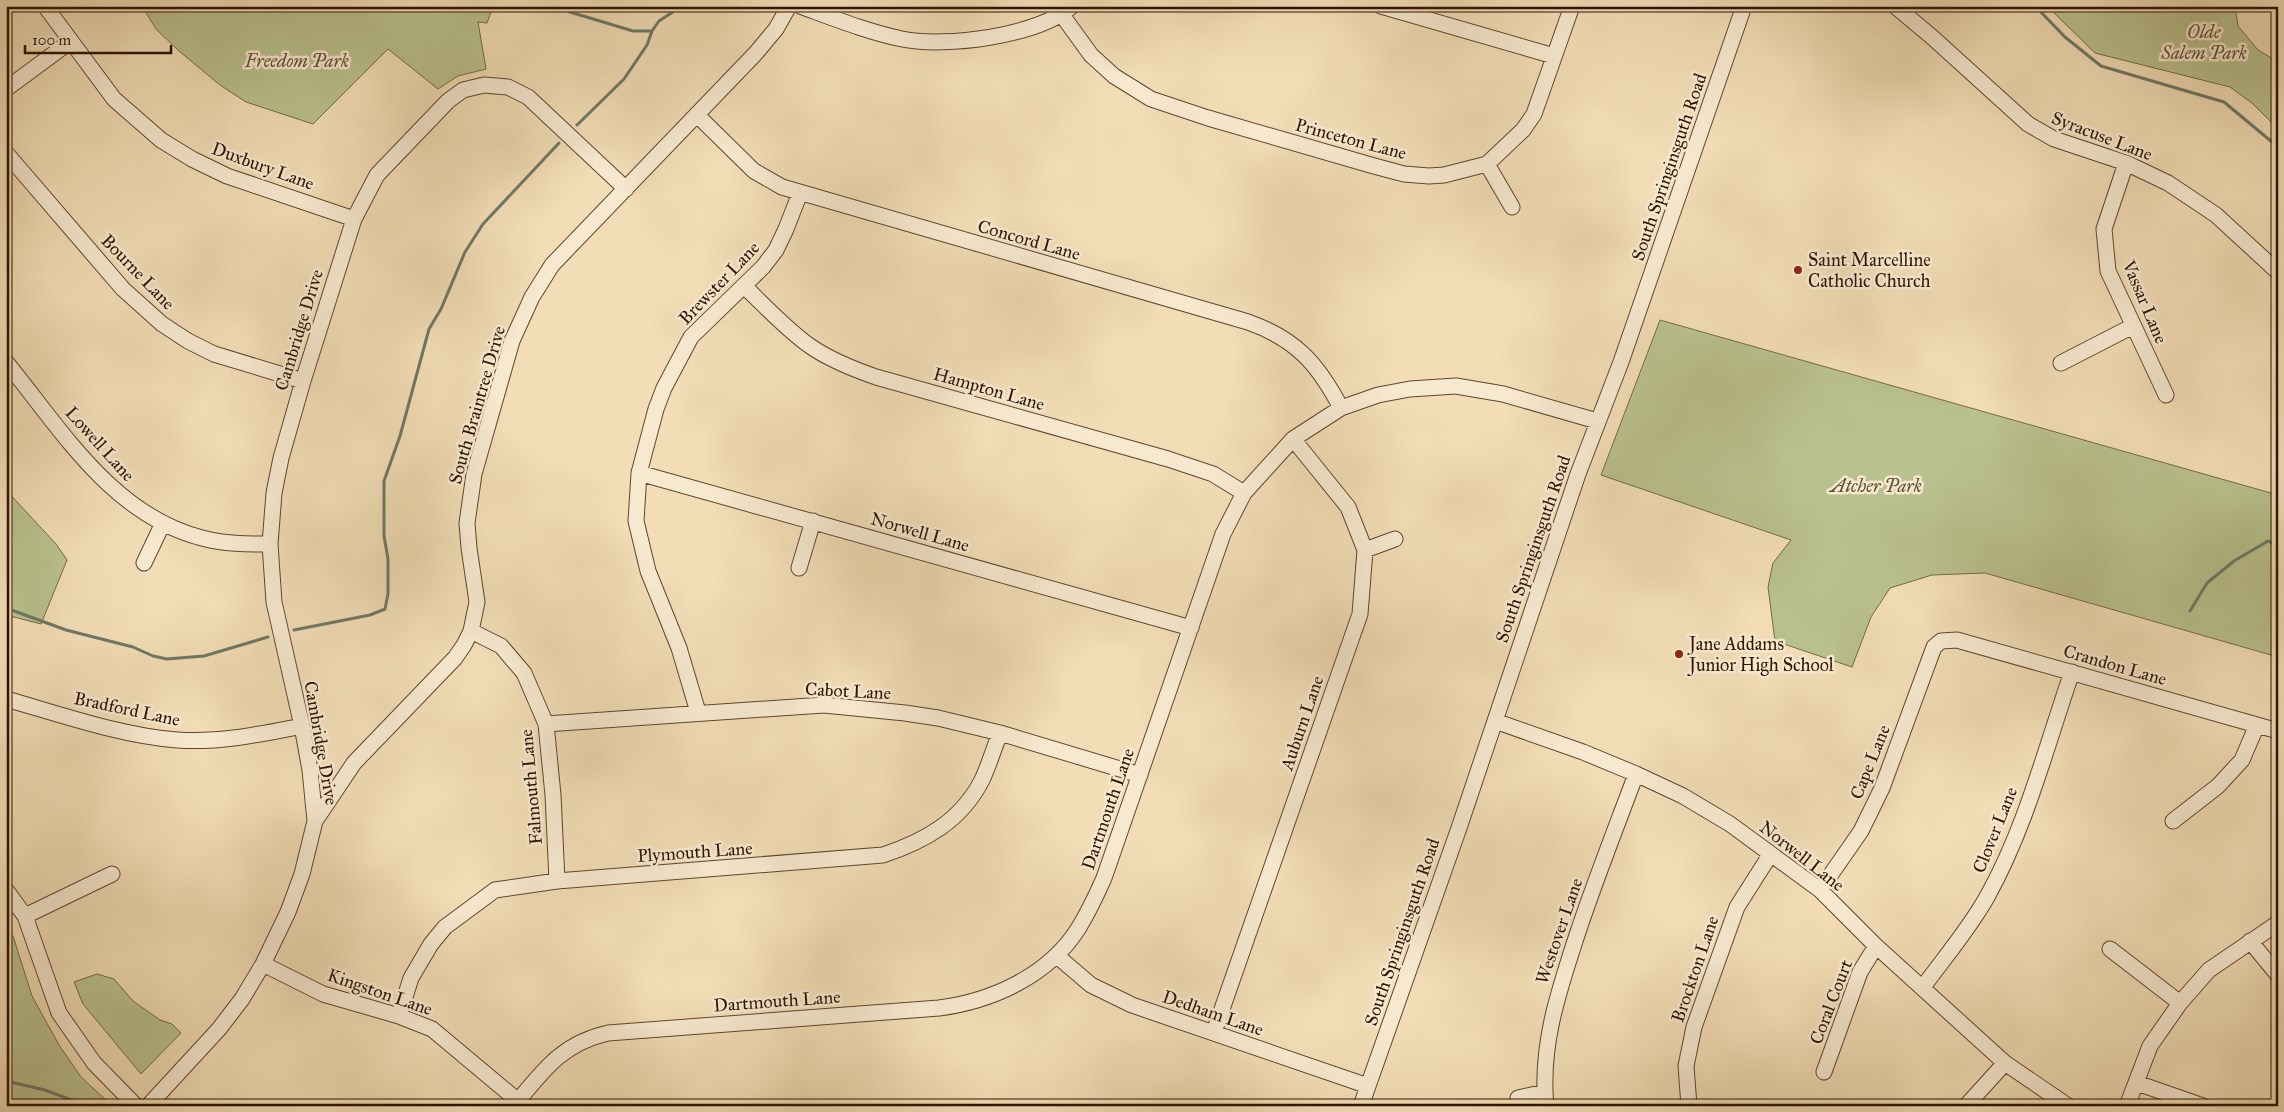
<svg xmlns="http://www.w3.org/2000/svg" width="2284" height="1112" viewBox="0 0 2284 1112" font-family="'IM FELL Great Primer',serif">
<rect width="100%" height="100%" fill="#f2ddb6"/>
<filter id="stains"><feTurbulence type="fractalNoise" baseFrequency=".004" numOctaves="4"/><feColorMatrix values="0 0 0 0 .2 0 0 0 0 .09 0 0 0 0 .02 0 0 0 .5 -.17"/></filter>
<radialGradient id="worn" r=".72"><stop offset=".6" stop-color="#630" stop-opacity="0"/><stop offset="1" stop-color="#630" stop-opacity=".3"/></radialGradient>
<path fill="#b9c18e" stroke="#736a47" d="M142,6H493L487,23L478,22L486,69L458,76L438,89L388,49L313,124L246,102L220,85L179,51L156,29Z
M2047,6H2235L2238,26L2258,50L2278,62V129L2252,103L2230,87L2095,53Z
M1660,320L2278,495V657L1985,573L1932,575L1890,588L1871,617L1852,667L1775,641L1768,587L1773,563L1791,540L1601,475Z
M6,490L56,544L67,560L41,624L6,615Z
M6,922L13,936L32,996L59,1045L81,1077L108,1102V1106H6Z
M97,974L114,979L133,1001L160,1020L172,1024L181,1033L141,1074L83,1004L74,982Z"/>
<g fill="none" stroke-linecap="round" stroke-linejoin="round">
<path stroke="#6f7868" stroke-width="3" d="M550,6L633,31H652
M2035,6L2065,37L2101,66L2224,102L2278,147
M577,125L624,79L647,45L652,31L659,21L682,6
M6,608L66,630L133,647L153,656L167,659L204,656L268,637
M2190,611L2207,583L2234,561L2268,541L2278,545
M294,630L370,615L385,609L388,594V559L384,536V481L400,436L429,329L441,309L465,252L483,224L559,143
M6,1081L45,1090L82,1104"/>
<defs>
<path id="minor" d="M45,6L114,99L161,140L192,159L227,176L354,219
M800,6C833,18 868,32 902,39C945,48 1039,36 1072,6
M1381,6L1554,56
M1895,6L1932,37L2028,124L2054,139L2126,163L2168,183L2216,215L2278,272
M1062,15L1091,55L1114,76L1151,99L1208,118L1374,166L1404,174L1429,176L1444,175L1487,164L1523,130L1534,114L1572,6
M6,89L71,41
M698,116L754,171L782,187L1248,322C1296,339 1318,364 1341,408
M6,153L123,289L162,324L188,341L214,354L303,381
M2126,163L2104,229L2108,271L2166,395
M1487,164L1512,207
M744,286C765,306 786,329 810,346C830,360 853,369 876,377L1168,459L1213,474L1244,493
M6,362C61,429 112,515 202,538C224,544 247,544 270,544
M2061,363L2133,326
M639,473L1191,628
M1365,550L1395,539
M144,563L163,523
M799,568L813,521
M471,631L501,646L524,673L546,724L553,795L557,881
M6,699C59,714 122,736 177,740C220,743 261,734 302,726
M698,712L679,648L648,571L636,521L639,473L656,409L664,388L691,337L763,267L776,250L786,229L800,193
M1495,721L1583,752L1636,774L1683,796L1730,824L1820,890L1876,946L2005,1063L2068,1106
M546,724L824,705L905,713L938,718L1000,733L1140,775
M315,821L310,770L302,726L274,602L270,544L274,493L281,458L303,381L354,219L377,175L448,101L463,90L484,85L508,87L528,97L626,189
M2173,821L2218,786L2242,760L2257,725
M6,890L25,916L59,1013L94,1063L136,1106
M1820,890L1861,831L1882,788L1934,647L1941,641L1957,640L2278,731
M25,916L112,874
M2250,941L2278,975
M2110,949L2180,1003
M1057,956L1091,985L1132,1005L1368,1086
M263,964L323,994L399,1016L432,1029L524,1106
M1923,987C1945,957 1969,929 1987,897C2026,827 2046,747 2072,672
M399,1016L411,978L431,944L445,927L495,890L557,881L883,855C925,841 961,821 982,780C989,765 994,748 1000,733
M1214,1032L1360,614L1365,550L1348,507L1293,439
M1824,1072L1860,972L1876,946
M2137,1083L2203,1106
M1518,1098L1545,1092
M518,1101C545,1068 564,1043 608,1033L939,1008C992,1001 1048,976 1078,929C1088,913 1096,896 1104,878L1223,534L1244,493L1293,439L1341,408L1378,395L1410,389L1456,386L1503,394L1597,421
M148,1106L219,1029L242,999L263,964L288,912L302,874L315,821L354,763L455,658L464,645L471,631L477,602L469,548L467,523L474,474L512,341L532,297L552,265L755,54L776,29L789,6
M1361,1106L1459,828L1578,474L1621,362L1744,6
M1546,1106C1540,1047 1558,993 1576,938C1594,883 1616,828 1636,774
M1689,1106L1686,1066L1694,1027L1737,907L1770,855
M1966,1106L2005,1063
M2127,1106L2150,1046L2180,1003L2209,970L2278,923"/>
</defs>
<use href="#minor" stroke="#5e462e" stroke-width="17"/>
<use href="#minor" stroke="#f7e9d0" stroke-width="15"/>
</g>
<g fill="#8f2418" stroke="#f7e9d0" stroke-width="2">
<circle cx="1798" cy="270" r="5"/>
<circle cx="1679" cy="654" r="5"/>
</g>
<g text-anchor="middle" dominant-baseline="central" stroke-width="5" stroke-linejoin="round" paint-order="stroke">
<g font-size="18" font-style="italic" fill="#5e5032" stroke="#f7e9d0">
<text x="2204" y="32">Olde<tspan x="2204" dy="21">Salem Park</tspan></text>
<text x="297" y="61">Freedom Park</text>
<text x="1876" y="486">Atcher Park</text>
</g>
<g font-size="18" fill="#2d1300" stroke="#f7e9d0">
<text transform="translate(2102 136) rotate(21)">Syracuse Lane</text>
<text transform="translate(1351 139) rotate(15)">Princeton Lane</text>
<text transform="translate(263 166) rotate(20)">Duxbury Lane</text>
<text transform="translate(1669 167) rotate(-71)">South Springinsguth Road</text>
<text transform="translate(1029 240) rotate(16)">Concord Lane</text>
<text transform="translate(138 272) rotate(46)">Bourne Lane</text>
<text transform="translate(719 283) rotate(-46)">Brewster Lane</text>
<text transform="translate(2145 302) rotate(67)">Vassar Lane</text>
<text transform="translate(299 330) rotate(-73)">Cambridge Drive</text>
<text transform="translate(989 389) rotate(16)">Hampton Lane</text>
<text transform="translate(477 405) rotate(-74)">South Braintree Drive</text>
<text transform="translate(100 444) rotate(48)">Lowell Lane</text>
<text transform="translate(920 532) rotate(16)">Norwell Lane</text>
<text transform="translate(1533 549) rotate(-71)">South Springinsguth Road</text>
<text transform="translate(2115 665) rotate(16)">Crandon Lane</text>
<text transform="translate(848 691) rotate(3)">Cabot Lane</text>
<text transform="translate(127 709) rotate(12)">Bradford Lane</text>
<text transform="translate(1302 723) rotate(-71)">Auburn Lane</text>
<text transform="translate(321 743) rotate(80)">Cambridge Drive</text>
<text transform="translate(1870 762) rotate(-68)">Cape Lane</text>
<text transform="translate(531 787) rotate(-95)">Falmouth Lane</text>
<text transform="translate(1108 809) rotate(-71)">Dartmouth Lane</text>
<text transform="translate(1995 830) rotate(-68)">Clover Lane</text>
<text transform="translate(695 852) rotate(-4)">Plymouth Lane</text>
<text transform="translate(1802 856) rotate(38)">Norwell Lane</text>
<text transform="translate(1559 931) rotate(-71)">Westover Lane</text>
<text transform="translate(1402 932) rotate(-71)">South Springinsguth Road</text>
<text transform="translate(1695 969) rotate(-71)">Brockton Lane</text>
<text transform="translate(380 992) rotate(19)">Kingston Lane</text>
<text transform="translate(777 1001) rotate(-4)">Dartmouth Lane</text>
<text transform="translate(1831 1002) rotate(-69)">Coral Court</text>
<text transform="translate(1213 1013) rotate(19)">Dedham Lane</text>
</g>
<g font-size="18" fill="#2d1300" stroke="#f7e9d0" text-anchor="start">
<text x="1808" y="260">Saint Marcelline<tspan x="1808" dy="21">Catholic Church</tspan></text>
<text x="1689" y="644">Jane Addams<tspan x="1689" dy="21">Junior High School</tspan></text>
</g>
</g>
<rect width="2284" height="1112" fill="none" stroke="#f2ddb6" stroke-width="25"/>
<rect x="8" y="8" width="2269" height="1097" fill="none" stroke="#2d1300" stroke-width="2.5"/>
<rect x="12" y="12" width="2259" height="1087" fill="none" stroke="#2d1300"/>
<path d="M25 45v8h146v-8" fill="none" stroke="#2d1300" stroke-width="2.5"/>
<text x="32" y="45" font-size="15" fill="#2d1300" stroke="#f7e9d0" stroke-width="4" paint-order="stroke">100 m</text>
<rect width="100%" height="100%" filter="url(#stains)"/>
<rect width="100%" height="100%" fill="url(#worn)"/>
</svg>
